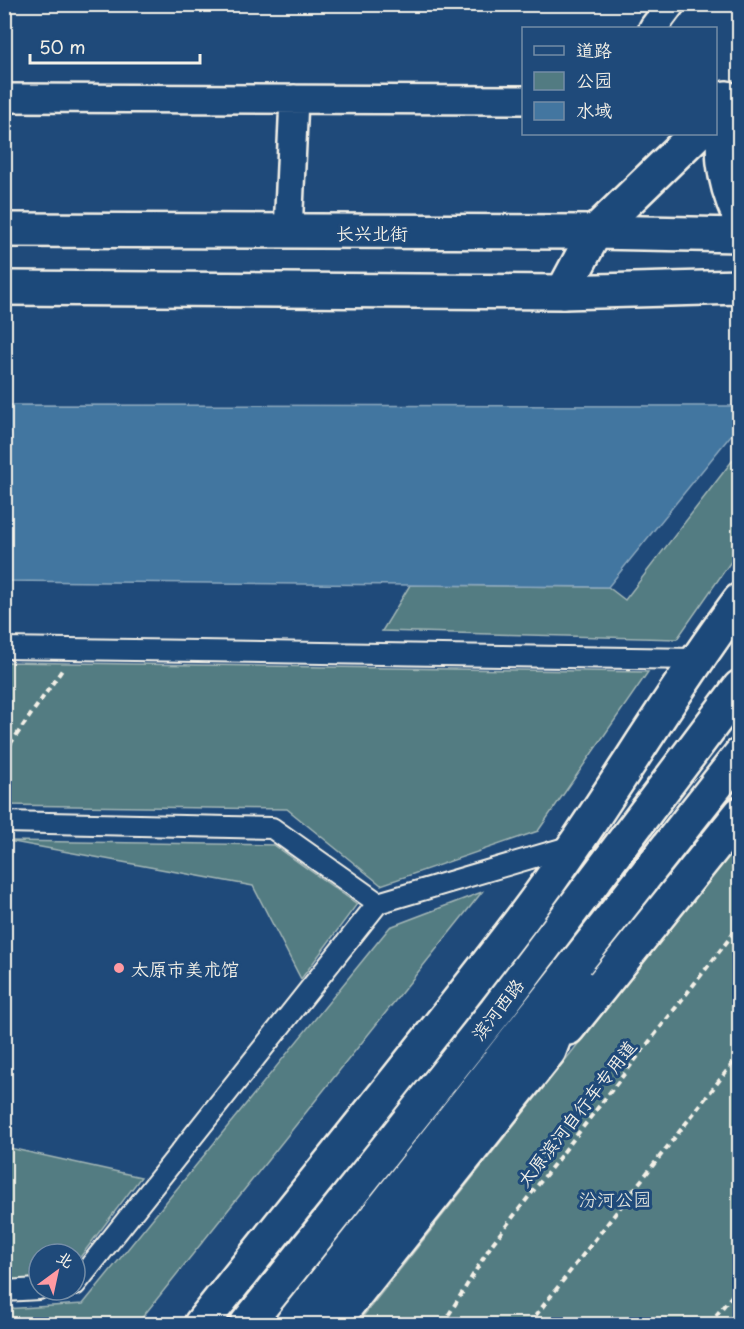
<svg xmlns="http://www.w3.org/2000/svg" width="744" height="1329" viewBox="0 0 744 1329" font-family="'Playpen Sans','LXGW WenKai TC',sans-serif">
<rect width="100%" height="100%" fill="#1f4a7a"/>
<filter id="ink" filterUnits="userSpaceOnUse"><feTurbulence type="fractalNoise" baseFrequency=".0167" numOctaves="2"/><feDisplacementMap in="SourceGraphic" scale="12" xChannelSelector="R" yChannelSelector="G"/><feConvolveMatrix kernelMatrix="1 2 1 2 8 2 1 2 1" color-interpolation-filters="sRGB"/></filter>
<g filter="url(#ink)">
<path fill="#527b82" stroke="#a3b6b5" stroke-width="1.5" d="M739,452V550L677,639L382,631L410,585L608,587L625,600Z
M5,662L648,672L538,831L381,885L287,809L5,805Z
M739,840V1324H357Z
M8,841L274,845L357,904L301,979L253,886Z
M482,892L137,1324H5V1309L83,1304L390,927Z
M5,1147L141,1177L75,1264V1254H39V1279L5,1282Z"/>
<path fill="#4376a0" stroke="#8aa7bd" stroke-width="1.5" d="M5,405L739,406L740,424L608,587L5,581Z"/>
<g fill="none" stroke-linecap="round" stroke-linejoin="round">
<defs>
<path id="pedestrian" d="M4,648L696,659
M4,822L272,828L378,903L575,845
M75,1285L378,903
M4,1291L39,1289"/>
<path id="minor" d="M653,28L671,4
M4,98L524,100
M288,232L294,99"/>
<path id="tertiary" d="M4,230L595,232L740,235
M4,288L563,292L740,287
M201,1324C308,1189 418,1056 522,919C600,816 663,703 740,600"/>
<path id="trunk" d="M726,98C722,148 719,171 740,218
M563,292L595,232L696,134
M568,1028L740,814
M247,1324L496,1011L740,687
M292,1324L740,755
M332,1324L549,1051L576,981"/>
</defs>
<use href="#pedestrian" stroke="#f4f1e8" stroke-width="24"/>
<use href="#minor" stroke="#f4f1e8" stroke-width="32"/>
<use href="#tertiary" stroke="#f4f1e8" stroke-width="38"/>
<use href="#trunk" stroke="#f4f1e8" stroke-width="38"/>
<path stroke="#f4f1e8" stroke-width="4" stroke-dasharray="6 4.5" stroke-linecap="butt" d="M4,753L62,670
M443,1324L492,1244L740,925
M529,1324L740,1054
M709,1324L740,1286"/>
<use href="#pedestrian" stroke="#1f4a7a" stroke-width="20"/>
<use href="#minor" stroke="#1f4a7a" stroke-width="27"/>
<use href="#tertiary" stroke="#1f4a7a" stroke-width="33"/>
<use href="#trunk" stroke="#1f4a7a" stroke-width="33"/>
</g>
</g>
<circle fill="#ff9aa2" stroke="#1f4a7a" stroke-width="2" cx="119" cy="968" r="6"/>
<g text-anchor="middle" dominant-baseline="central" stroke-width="6" stroke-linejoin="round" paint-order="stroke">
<g font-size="18" fill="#f4f1e8" stroke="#1f4a7a">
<text x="372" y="232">长兴北街</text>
<text transform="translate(497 1009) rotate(-52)">滨河西路</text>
<text transform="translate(576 1113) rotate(-52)">太原滨河自行车专用道</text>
</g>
<g font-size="18" fill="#f4f1e8" stroke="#1f4a7a" text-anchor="start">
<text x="131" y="968">太原市美术馆</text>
</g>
<g font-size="18" fill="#dcdfd9" stroke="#1f4a7a">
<text x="615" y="1198">汾河公园</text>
</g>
</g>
<rect width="744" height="1329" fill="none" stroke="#1f4a7a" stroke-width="24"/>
<rect x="12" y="12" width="720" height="1305" fill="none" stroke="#f4f1e8" stroke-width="2" filter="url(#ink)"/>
<rect x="522" y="27" width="195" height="108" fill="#1f4a7a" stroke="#748da6" stroke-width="1.5"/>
<rect x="534" y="46" width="30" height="9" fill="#1f4a7a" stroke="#748da6" stroke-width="1.5"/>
<text x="576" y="57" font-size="18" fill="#f4f1e8">道路</text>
<rect x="534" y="72" width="30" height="18" fill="#527b82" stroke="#748da6" stroke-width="1.5"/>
<text x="576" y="87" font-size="18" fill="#f4f1e8">公园</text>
<rect x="534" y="102" width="30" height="18" fill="#4376a0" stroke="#748da6" stroke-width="1.5"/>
<text x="576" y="117" font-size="18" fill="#f4f1e8">水域</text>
<g transform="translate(57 1272) rotate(33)"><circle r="28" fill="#1f4a7a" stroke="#748da6" stroke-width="1.5"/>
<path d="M0-4.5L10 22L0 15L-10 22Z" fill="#ff9aa2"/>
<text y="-9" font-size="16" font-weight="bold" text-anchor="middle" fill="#f4f1e8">北</text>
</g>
<path d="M30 54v9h170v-9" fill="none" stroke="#f4f1e8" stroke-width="3"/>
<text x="39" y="54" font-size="18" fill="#f4f1e8" stroke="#1f4a7a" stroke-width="4.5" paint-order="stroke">50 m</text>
</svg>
